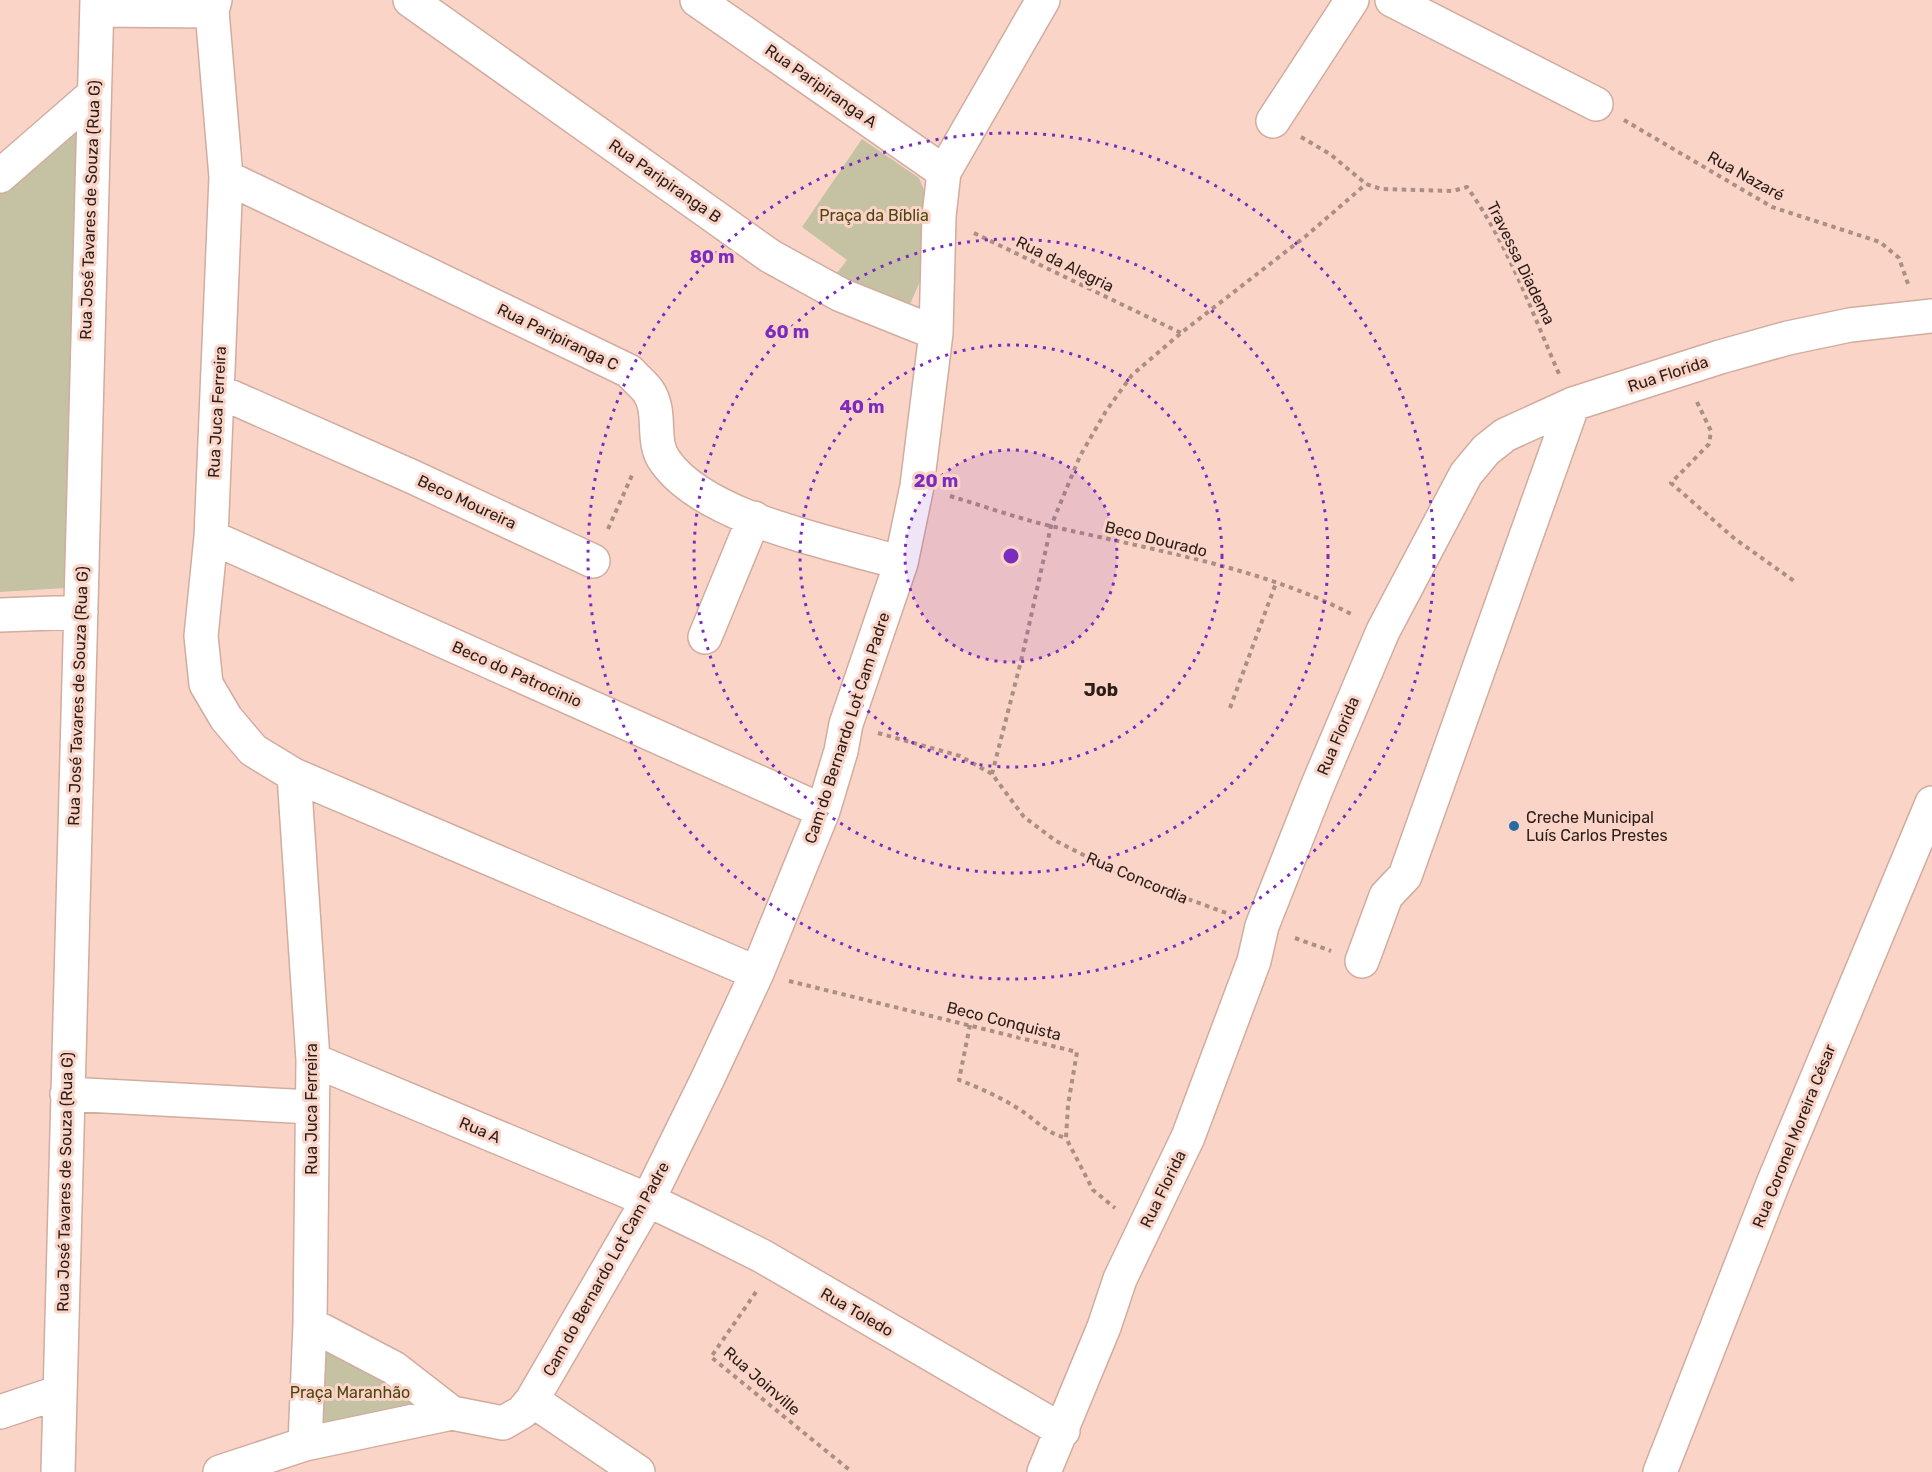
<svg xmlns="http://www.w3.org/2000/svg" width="1932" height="1472" viewBox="0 0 1932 1472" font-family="Rubik,sans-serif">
<rect width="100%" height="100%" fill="#fbd4c8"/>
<path fill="#c5c1a3" d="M78,122L65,588L0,592V192Z
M862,139L919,178L927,197L921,279L911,302L904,309L830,282L847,260L802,227Z
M310,1324L452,1413L305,1444Z"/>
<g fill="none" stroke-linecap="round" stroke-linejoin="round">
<defs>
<path id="minor" d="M215,0L212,11L226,177L211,537L201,636L206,684L226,718L253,750L294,775L757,973
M410,0L770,256L841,295L936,333
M697,0L944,172
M1392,0L1596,104
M97,10L212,11
M1273,121L1352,0
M0,176L93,95
M226,177L629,371C635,378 643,384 648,391C663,412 650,441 665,461C705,519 834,543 901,563
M218,391L413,477L593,561
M211,537L823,811
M0,615L81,612
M705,637L754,518
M294,775L313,1060L310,1324L305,1444
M1362,961L1386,896L1405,876L1573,404
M313,1060L648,1200L706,1228L762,1256L1063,1431
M67,1094L311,1107
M310,1324L394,1368L452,1413L503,1423L522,1412L532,1400L648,1200L707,1080L757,973L823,811L841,751L846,724L901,563L917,486L936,333L939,216L944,172L1043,0
M532,1400L638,1472
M0,1412L60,1392
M58,1472L97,0
M220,1472L305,1444L452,1413
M1044,1472L1104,1327L1120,1279L1188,1137L1254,961L1262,926L1317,787L1383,631L1466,474L1486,450L1505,435L1573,404L1720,357L1788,338L1850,325L1932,316
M1660,1472L1774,1181L1932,803"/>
</defs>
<use href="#minor" stroke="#d1ac9f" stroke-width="36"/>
<path stroke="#ab8e84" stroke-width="4" stroke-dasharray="4.5 4.5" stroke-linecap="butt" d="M1624,120L1772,207L1880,242L1899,258L1908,284
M1301,137L1330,154L1366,184L1381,189L1453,191L1467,187C1508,244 1531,310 1559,374
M974,233L1181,333
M1697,402L1711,431L1709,444L1671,483L1735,539L1794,581
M950,496C984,506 1019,519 1055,527C1153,550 1264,568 1353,615
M608,529L633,473
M1230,708L1276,583
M878,733L960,756L992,774L1024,817L1056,841L1125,876L1229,914
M992,774L1022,657L1051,526L1080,456L1106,411L1132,375L1181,333L1306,236L1366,184
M1295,938L1331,951
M789,981L1077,1052L1068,1105L1066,1138L1093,1190L1115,1208
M970,1025L959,1080C980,1088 1000,1097 1019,1109C1038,1121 1042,1131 1066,1138
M756,1292L711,1357L852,1472"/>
<use href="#minor" stroke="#fff" stroke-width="33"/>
</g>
<circle cx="1011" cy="556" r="106" fill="#7b2cbf" fill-opacity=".12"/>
<g fill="none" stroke="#7b2cbf" stroke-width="3" stroke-dasharray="3 6">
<circle cx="1011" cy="556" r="106"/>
<circle cx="1011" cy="556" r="211"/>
<circle cx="1011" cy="556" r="317"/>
<circle cx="1011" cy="556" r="423"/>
</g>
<circle fill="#276ca1" stroke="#fbd4c8" stroke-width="2" cx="1514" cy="826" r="6"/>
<g text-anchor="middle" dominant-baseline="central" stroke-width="6" stroke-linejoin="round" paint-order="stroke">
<g font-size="16" fill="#2b1d18" stroke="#fbd4c8">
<text transform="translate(821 86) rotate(35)">Rua Paripiranga A</text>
<text transform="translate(1746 176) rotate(29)">Rua Nazaré</text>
<text transform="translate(665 181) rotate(35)">Rua Paripiranga B</text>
<text transform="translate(90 210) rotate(-88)">Rua José Tavares de Souza (Rua G)</text>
<text transform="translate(1521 263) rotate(64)">Travessa Diadema</text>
<text transform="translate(1065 264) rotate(26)">Rua da Alegria</text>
<text transform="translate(558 337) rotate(26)">Rua Paripiranga C</text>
<text transform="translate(1668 374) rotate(-18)">Rua Florida</text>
<text transform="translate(217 412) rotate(-87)">Rua Juca Ferreira</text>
<text transform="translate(467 502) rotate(25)">Beco Moureira</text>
<text transform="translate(1156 539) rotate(14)">Beco Dourado</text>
<text transform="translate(517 674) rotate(24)">Beco do Patrocinio</text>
<text transform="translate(78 696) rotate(-88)">Rua José Tavares de Souza (Rua G)</text>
<text transform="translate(847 728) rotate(-72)">Cam do Bernardo Lot Cam Padre</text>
<text transform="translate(1338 736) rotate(-67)">Rua Florida</text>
<text transform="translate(1137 878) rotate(23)">Rua Concordia</text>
<text transform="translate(1004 1021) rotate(14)">Beco Conquista</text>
<text transform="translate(311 1109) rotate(-90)">Rua Juca Ferreira</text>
<text transform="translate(480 1130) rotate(23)">Rua A</text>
<text transform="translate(1794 1136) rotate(-68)">Rua Coronel Moreira César</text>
<text transform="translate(65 1182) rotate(-89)">Rua José Tavares de Souza (Rua G)</text>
<text transform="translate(1163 1189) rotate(-64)">Rua Florida</text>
<text transform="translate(606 1269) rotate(-61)">Cam do Bernardo Lot Cam Padre</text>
<text transform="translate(857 1312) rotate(30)">Rua Toledo</text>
<text transform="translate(762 1381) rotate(41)">Rua Joinville</text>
</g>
<g font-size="16" fill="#4e4611" stroke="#fbd4c8">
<text x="874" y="215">Praça da Bíblia</text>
<text x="350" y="1392">Praça Maranhão</text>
</g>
<g font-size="16" fill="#2b1d18" stroke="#fbd4c8" text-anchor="start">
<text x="1526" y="817">Creche Municipal<tspan x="1526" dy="18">Luís Carlos Prestes</tspan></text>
</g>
<g font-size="18" font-weight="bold" fill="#2b1d18" stroke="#fbd4c8">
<text x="1101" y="690">Job</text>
</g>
</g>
<circle cx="1011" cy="556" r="9" fill="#7b2cbf" stroke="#fbd4c8" stroke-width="3"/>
<g font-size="18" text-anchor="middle" font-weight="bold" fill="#7b2cbf" stroke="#fbd4c8" stroke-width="6" stroke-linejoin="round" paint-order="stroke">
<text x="712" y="263">80 m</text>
<text x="787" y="338">60 m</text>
<text x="862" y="413">40 m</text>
<text x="936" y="487">20 m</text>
</g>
</svg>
